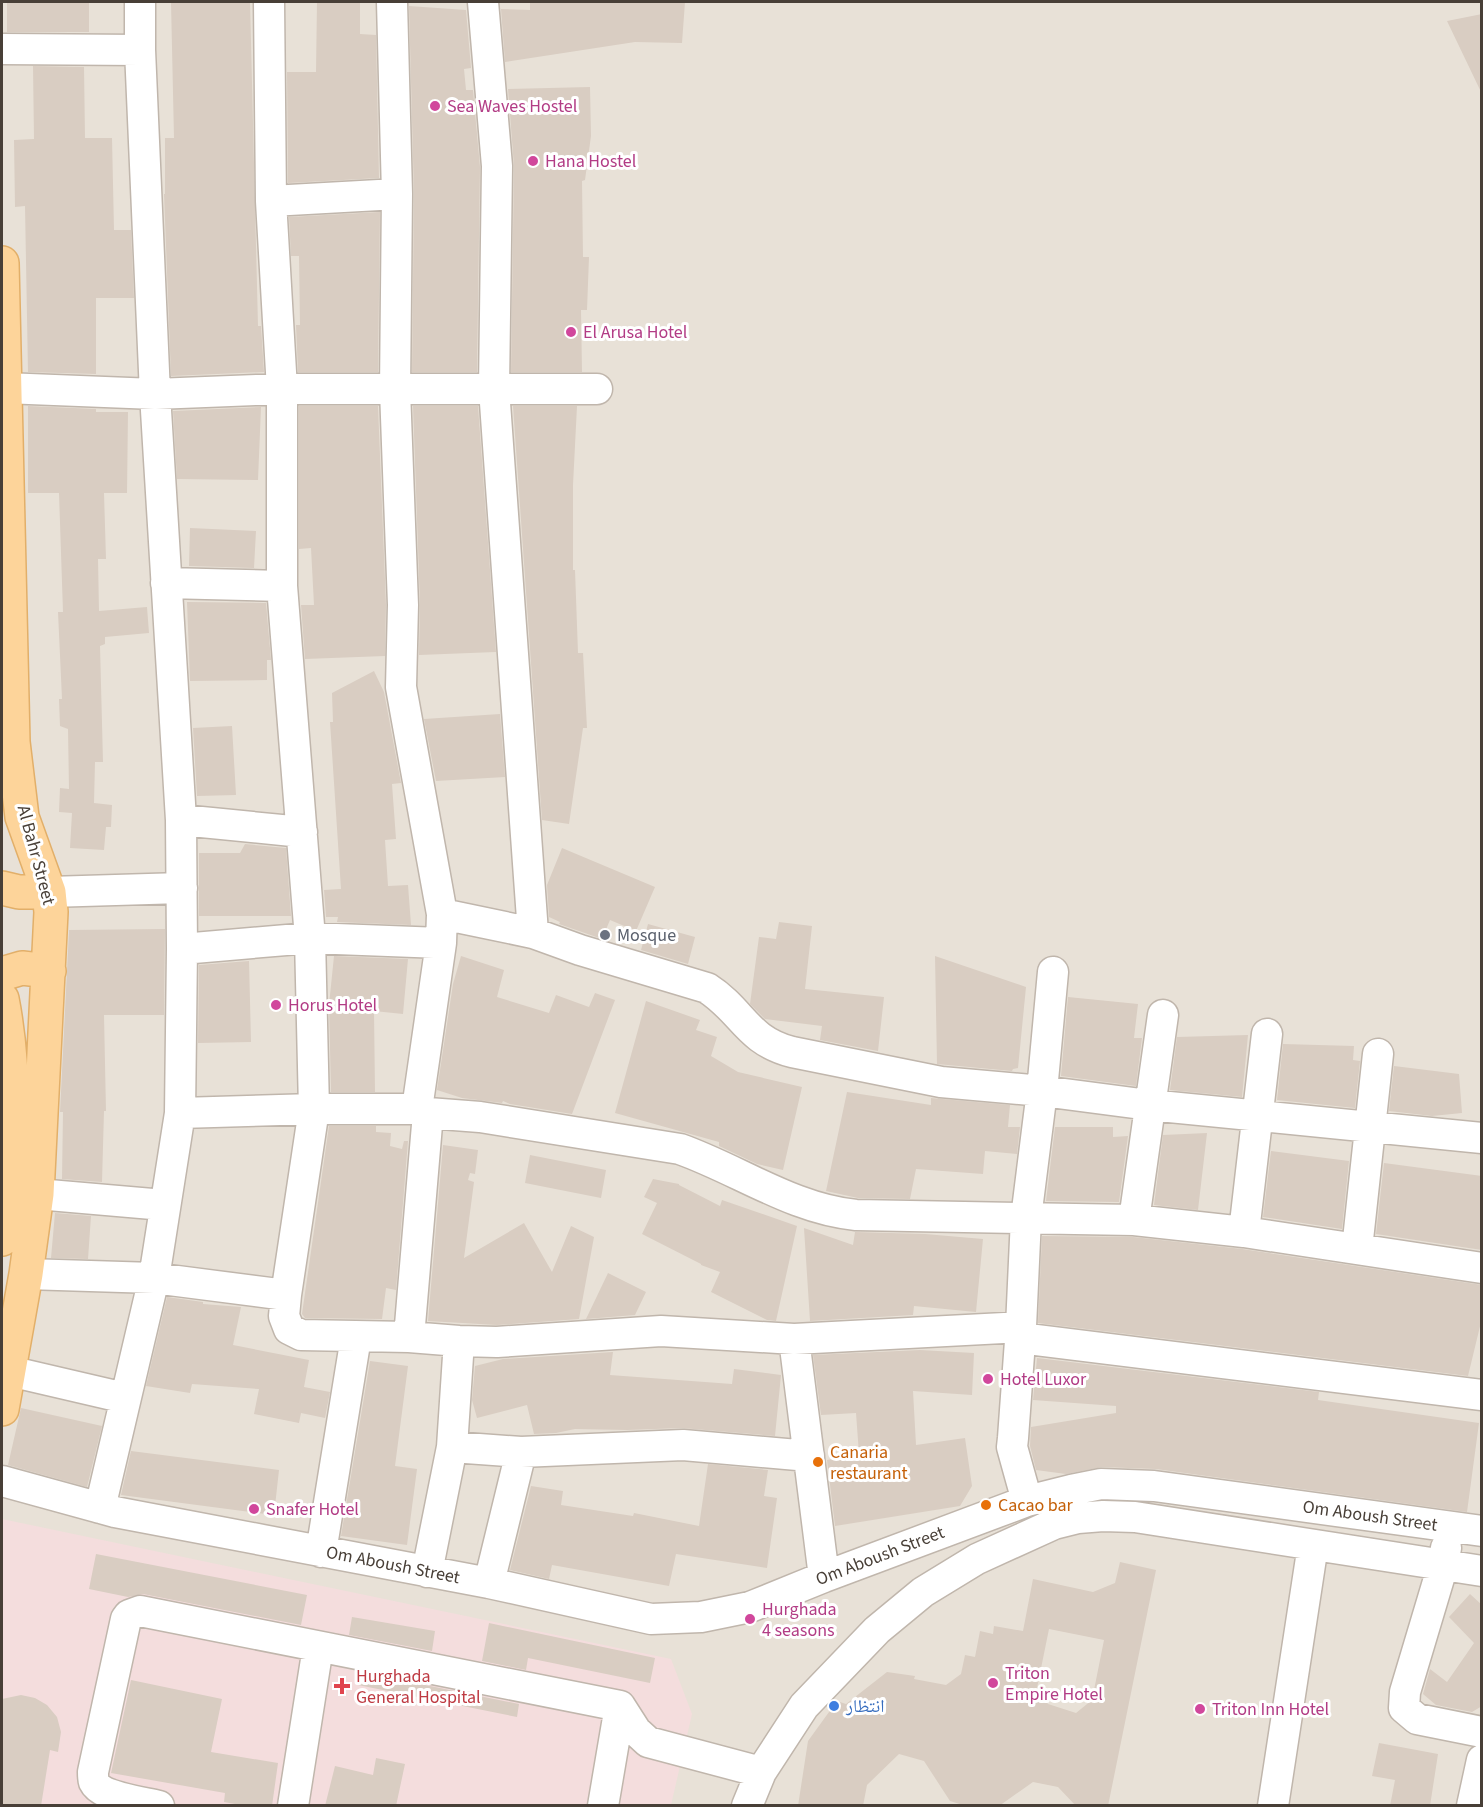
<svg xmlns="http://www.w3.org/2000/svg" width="1483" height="1807" viewBox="0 0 1483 1807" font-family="'Source Sans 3','Noto Naskh Arabic',sans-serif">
<rect width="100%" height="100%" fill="#f4f0e9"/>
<path fill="#e8e1d7" d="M2,2H1481V1805L2,1806Z"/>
<path fill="#f4dddd" d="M2,1519L671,1659L692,1714L671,1805L2,1806Z"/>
<path fill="#d9cdc2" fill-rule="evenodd" d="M7,2H89V32H7Z
M171,2H250L258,326H261L264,372L171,376L164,194H165V138H174Z
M317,2H360V34L376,35L379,178L288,183L287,72H316Z
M530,2H685L682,43L635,42L505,62L501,9L530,10Z
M409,6L466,10L471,68L464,69L466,90H473L480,167L477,372H412L414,194Z
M1482,14V94L1447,21Z
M33,66L84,67L85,138H112L114,230H131L134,298H96V374L28,372L25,206L15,207L14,140L34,139Z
M590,87L591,136L585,180L582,181L583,257H589L587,310H581L582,372H511L514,166L508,89Z
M380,212L378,372H298L296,325H300L299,256H291L289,217Z
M28,406L96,409V412H128L127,493H104L106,559H98L99,611L147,607L149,633L105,637V644L100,646L103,762H95L94,803L112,805L111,827H106L104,850L70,848L72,813L59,812L60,788L69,789L68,729L60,726L59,699H62L58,612H63L59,493H28Z
M299,406H378L386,605L385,656L305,659L301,605H314L311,548L299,549Z
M413,406H478L496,652L419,655L420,604Z
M513,406H577L573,485V570H575L578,653H583L587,728H583L569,824L542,820Z
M261,407L258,480L177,479L173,411Z
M190,528L256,531L254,568L189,566Z
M187,602L266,603L271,660H267V680L190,681Z
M374,671L384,692L401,783L392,784L396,839L385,840L388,886L408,885L411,925L337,922L338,917H326L324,890L341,889L330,722H333L332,693Z
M500,714L505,777L436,781L424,719Z
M232,726L236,795L197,796L193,728Z
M245,844L286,848L291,916H199V853H240Z
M562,848L655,887L636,931L610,920L602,939L559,924L560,922L549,917L547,885Z
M779,922L812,926L805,989L884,997L878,1051L820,1040L822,1026L765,1019L750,1004L759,937L776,939Z
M648,924L695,937L688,964L641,950Z
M165,929L164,1015H104L106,1111H104L102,1182L62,1179L63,1112H60L69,930Z
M334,956L408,959L403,1014L374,1011L375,1092H331L329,1005Z
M461,956L504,970L497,997L549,1013L556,995L589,1007L595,993L615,1000L572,1114L510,1104L503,1101L502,1103L462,1098L437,1090L453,984Z
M935,956L1026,987L1018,1068L1013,1069L1012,1071L937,1064Z
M249,961L251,1042L198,1043L199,965Z
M1068,997L1138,1004L1134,1038H1142L1136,1086L1061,1076Z
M646,1001L700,1020L696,1030L717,1037L711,1056L738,1072L802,1087L783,1170L757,1164L719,1146V1142L615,1113Z
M1248,1035L1242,1097L1170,1090L1177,1037Z
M1283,1044L1354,1046L1353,1060L1360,1061L1355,1108L1277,1100Z
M1394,1066L1459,1074L1462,1113L1432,1116L1389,1111Z
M847,1092L931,1105V1098L1010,1105L1008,1127H1020L1017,1154L985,1151L983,1174L916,1169L910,1199L858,1198L826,1191Z
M329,1126H376V1132L391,1133L390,1146L402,1149L404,1141H408L396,1290L386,1288L382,1319L305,1318L302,1314Z
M1055,1127H1113V1137L1128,1136L1119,1202L1046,1201Z
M1207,1133L1198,1210L1154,1205L1163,1135Z
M443,1145L478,1150L475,1174L470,1173L468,1180L474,1182L464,1258L524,1223L552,1272L571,1226L594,1237L579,1319L497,1325L428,1321Z
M1271,1151L1349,1161L1342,1229L1263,1217Z
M530,1155L606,1170L601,1198L525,1183Z
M1384,1163L1482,1176V1250L1376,1234Z
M653,1179L679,1184V1185L720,1206L722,1200L797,1226L776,1321L767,1320L711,1292L720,1272L701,1265V1264L642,1234L657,1203L644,1197Z
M55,1213L91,1216L88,1259L51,1258Z
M804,1228L853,1245L855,1232L925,1234L983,1239L976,1312L914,1306L913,1315L810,1321Z
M1042,1236L1133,1237L1242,1249L1482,1285V1318L1468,1376L1038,1323Z
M608,1273L646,1292L635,1315L586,1319Z
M167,1297L203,1302V1304L241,1307L233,1345L309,1360L304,1387L330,1392L325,1418L301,1413L299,1423L254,1414L259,1389L192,1384L190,1393L146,1386Z
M920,1350L974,1353L972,1395L913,1391L916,1445L965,1438L972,1486L960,1506L835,1526L827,1460L859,1454L856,1413L821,1415L813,1355Z
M613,1352L610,1375L732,1384L734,1369L781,1375L775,1436L682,1428L627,1430L575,1429L556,1433L534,1434L527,1405L477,1418L472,1400L475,1366L503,1359Z
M1037,1358L1319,1392L1318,1400L1479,1423L1467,1512L1156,1469L1102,1467L1066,1474L1036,1470L1030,1446L1031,1427L1116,1413V1406L1033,1400Z
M370,1361L408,1366L395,1466L417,1469L407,1545L341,1536Z
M21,1408L102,1426L87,1487L8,1465Z
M131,1451L279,1470L274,1515L121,1495Z
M708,1464L768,1470L764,1496L777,1498L767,1568L676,1554L669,1586L552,1565L549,1579L510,1570L531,1486L563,1491L561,1505L633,1516L634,1513L699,1526Z
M96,1554L307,1595L301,1625L143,1594L128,1597L89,1589Z
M1120,1562L1156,1570L1108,1806H1076L1058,1787L1033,1782L999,1806H966L950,1801L924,1761L899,1754L867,1785L863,1806H798L808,1741L837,1701L846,1704L887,1672L915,1676L914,1679L946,1685L961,1674L965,1655L975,1657L980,1631L993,1634L994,1626L1023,1631L1033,1579L1093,1592L1115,1583ZM1049,1629L1104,1640L1092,1700L1076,1713L1048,1704L1037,1688Z
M1470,1594L1482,1605V1706L1472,1712L1436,1705L1423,1694L1430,1669L1447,1682L1474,1643L1449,1617Z
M352,1617L435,1631L432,1651L349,1635Z
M489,1623L655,1658L650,1683L528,1658L526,1670L482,1661Z
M361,1672L519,1704L517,1717L358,1685Z
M131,1680L222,1699L211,1752L278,1763L272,1806H246L224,1802L225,1793L111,1773Z
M21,1695L35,1698L47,1705L57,1717L61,1732L58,1752L50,1750L41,1806H2V1699Z
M1379,1743L1438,1754L1430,1806H1390L1395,1780L1372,1776Z
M376,1758L405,1764L396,1806H325L335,1766L373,1775Z"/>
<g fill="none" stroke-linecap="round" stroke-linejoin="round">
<defs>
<path id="minor" d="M269,2L271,201L282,389V586L310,938L314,1109L286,1295L284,1316L289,1329L301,1335L409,1337L459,1341L497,1342L661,1331L794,1339L1021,1327
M392,2L397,194L395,390L403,605L401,687L442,914L441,943L417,1109
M483,2L497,166L494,389L533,933
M2,49L140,50
M271,201L397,194
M4,388L155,394L282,389H597
M166,583L282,586
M181,820L302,832
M49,892L182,888
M442,914L533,933L580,950L707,988C743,1011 746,1040 792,1052L941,1082L1042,1091L1149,1105L1482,1138
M182,949L310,938L441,943
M180,1113L314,1109H417L428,1113L480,1117L680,1149C739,1170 793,1209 856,1215L1134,1220L1244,1232L1482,1268
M37,1194L164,1205
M1134,1220L1163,1015
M1244,1232L1267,1034
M1357,1249L1378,1054
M26,1274L154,1278L286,1295
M409,1337L428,1113
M1020,1338L1482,1395
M794,1339L824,1577
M9,1371L125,1398
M452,1447L521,1452L683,1445L809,1456
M2,1481L115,1512L489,1583L651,1619L701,1617L750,1607L824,1577L1027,1501L1071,1490L1101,1484L1154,1486L1482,1531
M1027,1501L1012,1447L1013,1438L1021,1327L1026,1218L1042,1091L1053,972
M100,1508L154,1278L180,1113L182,949L181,820L155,394L140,50V2
M1446,1548L1443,1565L1405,1692L1404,1708L1417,1719L1482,1732
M321,1552L356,1337
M427,1572L452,1447L459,1341
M489,1583L521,1452
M159,1806C143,1802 101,1797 94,1782C93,1779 93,1775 93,1772L126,1619L129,1615L140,1611L620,1706L636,1731L648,1742L761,1772
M293,1806L318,1647
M603,1806L620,1706
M747,1806L761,1772L804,1706L877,1630L923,1592L977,1559L1054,1524L1078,1518L1103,1516L1135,1517L1482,1571
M1273,1806L1313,1545
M1472,1806L1482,1760"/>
<path id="major" d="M2,263L13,742L22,817L49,892L51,912L37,1194L26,1274L2,1409
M2,888L19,892H49
M2,974L22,968L49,971
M2,999C17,1076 13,1162 2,1239"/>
</defs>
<use href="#minor" stroke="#c0b6ac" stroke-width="33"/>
<use href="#major" stroke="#e2af69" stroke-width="36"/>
<use href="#minor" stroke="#fff" stroke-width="30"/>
<use href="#major" stroke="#fdd49a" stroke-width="33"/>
</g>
<g fill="#d1479c" stroke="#fff" stroke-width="2">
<circle cx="435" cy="106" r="6"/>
<circle cx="533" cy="161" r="6"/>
<circle cx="571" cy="332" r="6"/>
<circle cx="276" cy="1005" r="6"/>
<circle cx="988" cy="1379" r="6"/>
<circle cx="254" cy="1509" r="6"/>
<circle cx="750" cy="1619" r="6"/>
<circle cx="993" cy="1683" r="6"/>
<circle cx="1200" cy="1709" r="6"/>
</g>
<circle fill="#6b7280" stroke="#fff" stroke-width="2" cx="605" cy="935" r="6"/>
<g fill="#e8710a" stroke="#fff" stroke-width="2">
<circle cx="818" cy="1462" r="6"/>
<circle cx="986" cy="1505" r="6"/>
</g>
<path fill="#e0444e" stroke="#fff" stroke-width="2" d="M339 1677h6v6h6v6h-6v6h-6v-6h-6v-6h6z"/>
<circle fill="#3f7fe0" stroke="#fff" stroke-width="2" cx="834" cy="1706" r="6"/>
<g text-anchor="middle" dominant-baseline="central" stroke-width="6" stroke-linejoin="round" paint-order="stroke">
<g font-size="18" fill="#b23c85" stroke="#fff" text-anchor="start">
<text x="447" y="106">Sea Waves Hostel</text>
<text x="545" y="161">Hana Hostel</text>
<text x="583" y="332">El Arusa Hotel</text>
<text x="288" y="1005">Horus Hotel</text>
<text x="1000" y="1379">Hotel Luxor</text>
<text x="266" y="1509">Snafer Hotel</text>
<text x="762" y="1609">Hurghada<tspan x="762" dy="21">4 seasons</tspan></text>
<text x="1005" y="1673">Triton<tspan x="1005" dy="21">Empire Hotel</tspan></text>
<text x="1212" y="1709">Triton Inn Hotel</text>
</g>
<g font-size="18" fill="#483f37" stroke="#fff">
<text transform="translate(36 855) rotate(75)">Al Bahr Street</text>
<text transform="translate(1370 1516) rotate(8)">Om Aboush Street</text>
<text transform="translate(880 1556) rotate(-21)">Om Aboush Street</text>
<text transform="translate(393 1565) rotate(11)">Om Aboush Street</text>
</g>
<g font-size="18" fill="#5b616d" stroke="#fff" text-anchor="start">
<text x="617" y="935">Mosque</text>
</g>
<g font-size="18" fill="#c56008" stroke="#fff" text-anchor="start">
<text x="830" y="1452">Canaria<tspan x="830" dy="21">restaurant</tspan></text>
<text x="998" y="1505">Cacao bar</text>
</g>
<g font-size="18" fill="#be3a42" stroke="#fff" text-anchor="start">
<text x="356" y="1676">Hurghada<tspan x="356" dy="21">General Hospital</tspan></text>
</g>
<g font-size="18" fill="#366cbe" stroke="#fff" text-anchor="start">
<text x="846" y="1706">انتظار</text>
</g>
</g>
<rect width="1483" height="1807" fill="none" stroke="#483f37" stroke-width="6"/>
</svg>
